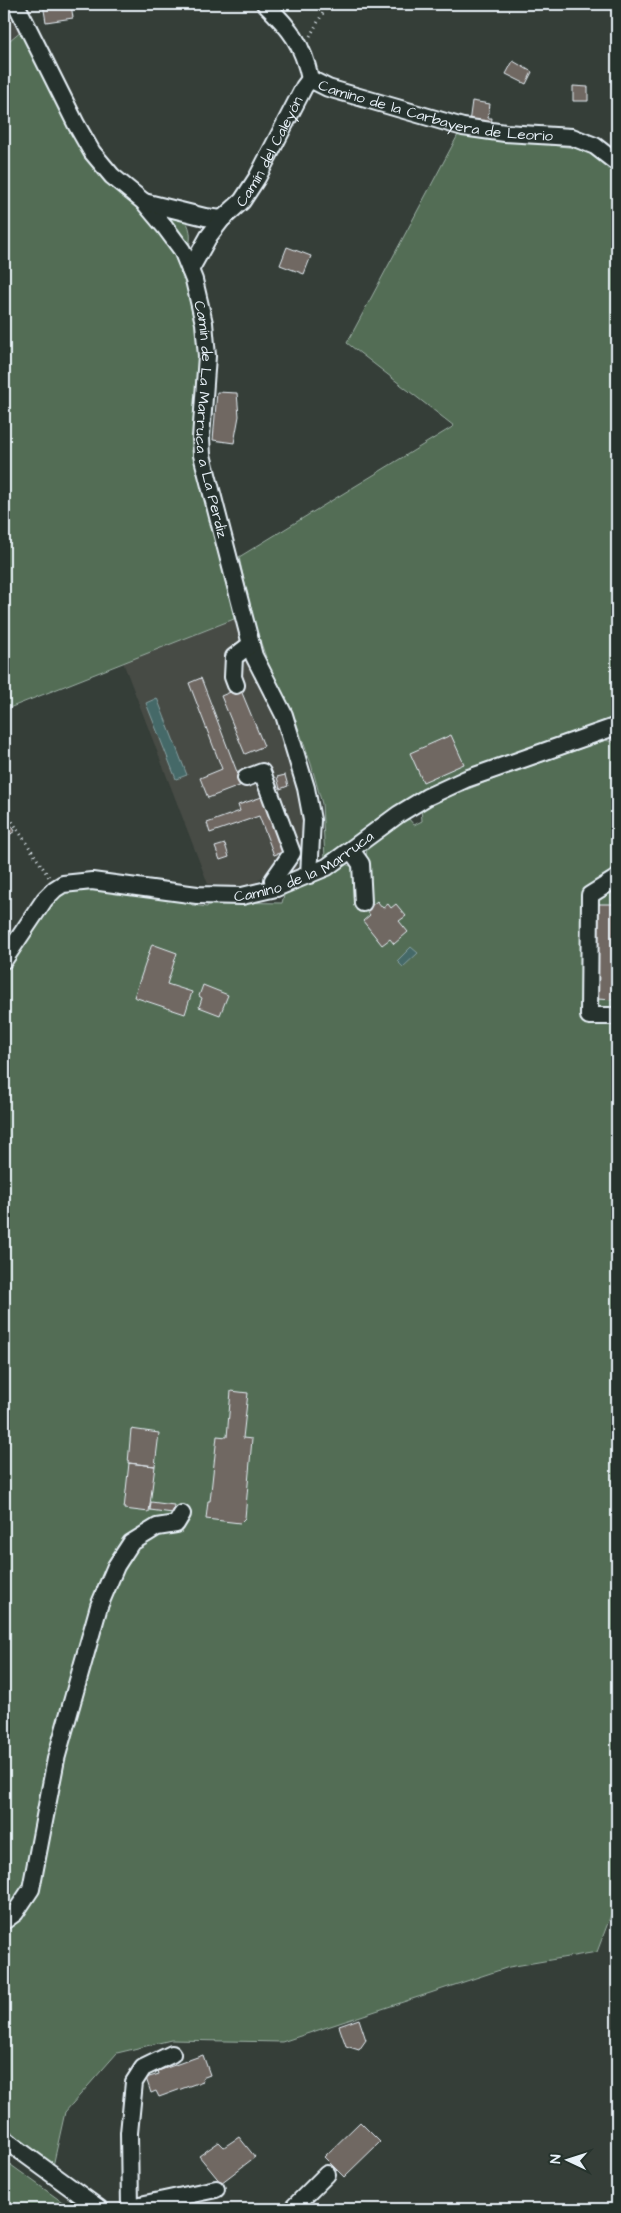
<svg xmlns="http://www.w3.org/2000/svg" width="621" height="2213" viewBox="0 0 621 2213" font-family="'Architects Daughter',sans-serif">
<rect width="100%" height="100%" fill="#353e38"/>
<filter id="ink" filterUnits="userSpaceOnUse"><feTurbulence type="fractalNoise" baseFrequency=".02" numOctaves="2"/><feDisplacementMap in="SourceGraphic" scale="10" xChannelSelector="R" yChannelSelector="G"/><feConvolveMatrix kernelMatrix="1 2 1 2 8 2 1 2 1" color-interpolation-filters="sRGB"/></filter>
<g filter="url(#ink)">
<path fill="#474b45" d="M4,6L22,30L4,45Z
M234,619L247,657L280,731L297,780L305,813L306,834L297,868L287,876L269,870L255,884L227,886L208,884L123,662Z"/>
<path fill="#526d54" stroke="#9dafa6" d="M22,30L105,179L147,218L172,251L186,282L197,328L199,384L221,555L234,619L4,710V45Z
M459,133L582,149L604,161L617,173V716L493,761L331,858H325L322,804L311,764L295,719L270,669L252,617L239,557L454,426L347,343Z
M168,215L185,219C192,231 191,239 188,252L164,216Z
M605,740L617,743V1899L597,1952L509,1967L282,2042L171,2040L117,2053L65,2112L53,2166L4,2125V974L51,906L64,893L76,888H89L189,900L192,905L207,907L210,902L282,903L285,891L325,877L345,864L356,868L366,859L367,847L408,818L414,825L422,821L421,808L486,782Z
M4,2160L72,2209H4Z"/>
<path fill="#446967" stroke="#869fa1" d="M157,698L187,775L176,779L146,703Z
M411,947L418,953L403,967L397,961Z"/>
<path fill="#706862" stroke="#e8f1f8" d="M43,4H71L73,18L46,22Z
M513,61L532,72L526,84L506,74Z
M573,86L588,87V101H573Z
M472,101L490,104L488,118H492L491,126L469,123Z
M287,247L311,256L304,274L280,265Z
M217,392L237,393L239,416L234,443L213,440Z
M201,678L242,785L208,798L200,778L222,769L189,683Z
M240,688L264,746L245,754L221,696Z
M451,735L464,764L423,782L410,753Z
M285,775L288,786L280,789L277,777Z
M262,797L267,811L270,810L285,851L274,855L259,816L210,833L207,823L240,811L238,805Z
M4,814L15,831L8,836L4,830Z
M225,844L229,857L220,860L215,847Z
M377,901L383,908L388,904L391,908L396,904L406,916L399,921L408,932L394,944L390,939L382,945L363,921L370,915L366,910Z
M597,904H617V1000L596,999Z
M152,944L177,953L167,984L192,992L185,1014L134,997Z
M203,985L228,995L220,1015L199,1007L202,998L199,996Z
M231,1391L248,1393L243,1438L252,1439L245,1518L240,1523L206,1519L208,1501H210L217,1436L227,1437Z
M131,1429L159,1433L155,1466L128,1463Z
M129,1463L155,1466L149,1512L124,1509Z
M151,1502L174,1505L173,1513L150,1510Z
M359,2019L366,2040L359,2050L346,2046L339,2026Z
M203,2055L210,2075L202,2078L203,2081L159,2097L156,2091L151,2093L146,2078L159,2074L158,2071Z
M360,2122L380,2142L344,2177L324,2157Z
M239,2137L255,2157L221,2183L199,2156L219,2142L224,2147Z"/>
<g fill="none" stroke-linecap="round" stroke-linejoin="round">
<defs>
<g id="minor">
<path id="s1" d="M16,4L76,124L92,152L112,176L144,202L165,227L182,250L194,280L204,323L207,356L201,438L202,455L254,656L284,715L306,788L312,820L309,875"/>
<path id="s2" d="M265,4C290,28 303,44 310,79L328,88L463,127L505,133L572,137L595,146L617,163"/>
<path d="M144,202L205,217L222,219"/>
<path id="s3" d="M190,270L209,236L222,219L242,201L257,178L304,87L310,79"/>
<path d="M236,685L233,677L234,657L251,644"/>
<path d="M246,778L262,772L292,853L273,880L276,888"/>
<path d="M351,850L361,864L363,903"/>
<path d="M617,878L590,895L589,1016H617"/>
<path id="s4" d="M4,960L45,899L55,889L63,884L92,881L197,895L242,896L276,888L327,867L399,814L427,797L466,779L617,726"/>
<path d="M4,1921L15,1913L31,1889L56,1759L99,1606L116,1566L131,1543L157,1527L176,1524L182,1514"/>
<path d="M4,2139L100,2209"/>
<path d="M131,2207L216,2189"/>
<path d="M130,2209L129,2133L134,2082L143,2068L172,2054"/>
<path d="M292,2209L327,2174"/>
</g>
</defs>
<use href="#minor" stroke="#e8f1f8" stroke-width="20"/>
<path stroke="#e8f1f8" stroke-width="3" stroke-dasharray="1 4" stroke-linecap="butt" d="M310,36L328,4
M4,809L49,877"/>
<use href="#minor" stroke="#26332d" stroke-width="16"/>
</g>
</g>
<g text-anchor="middle" dominant-baseline="central" stroke-width="4" stroke-linejoin="round" paint-order="stroke">
<g font-size="15" fill="#e8f1f8" stroke="#26332d">
<text stroke="none"><textPath href="#s2" startOffset="220">Camino de la Carbayera de Leorio</textPath></text>
<text stroke="none"><textPath href="#s3" startOffset="144">Camín del Caleyón</textPath></text>
<text stroke="none"><textPath href="#s1" startOffset="474">Camín de La Marruca a La Perdiz</textPath></text>
<text stroke="none"><textPath href="#s4" startOffset="346">Camino de la Marruca</textPath></text>
</g>
</g>
<rect width="621" height="2213" fill="none" stroke="#26332d" stroke-width="20"/>
<rect x="10" y="10" width="601" height="2193" fill="none" stroke="#e8f1f8" stroke-width="2" filter="url(#ink)"/>
<g transform="translate(568 2160) rotate(274)" stroke="#26332d" stroke-width="4" paint-order="stroke">
<path d="M0-4L9 19L0 12L-9 19Z" fill="#e8f1f8"/>
<text y="-8" font-size="14" font-weight="bold" text-anchor="middle" fill="#e8f1f8">N</text>
</g>
</svg>
